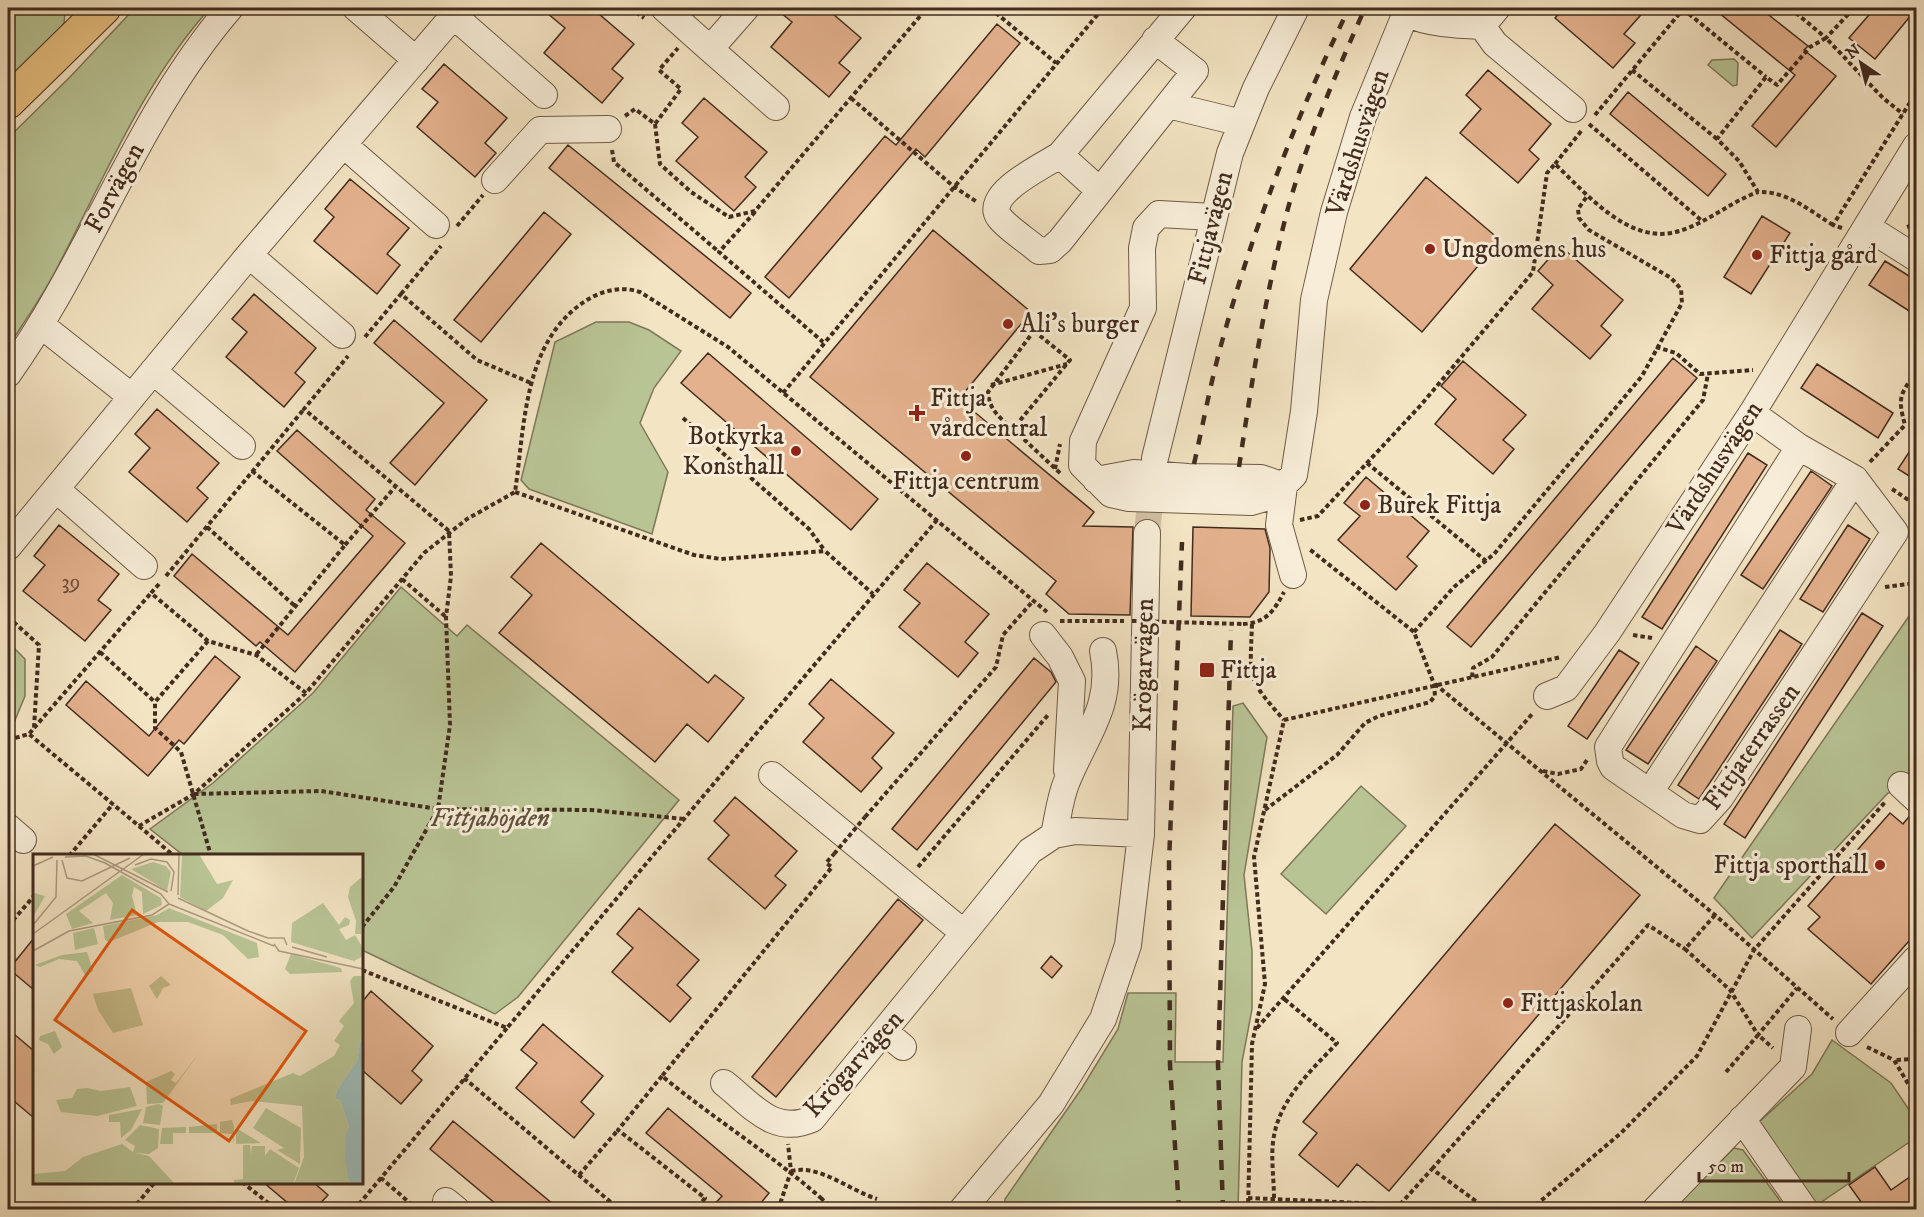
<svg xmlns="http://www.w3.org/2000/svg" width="1924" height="1217" viewBox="0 0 1924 1217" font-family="'IM FELL DW Pica',serif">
<rect width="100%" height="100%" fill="#f3e4c3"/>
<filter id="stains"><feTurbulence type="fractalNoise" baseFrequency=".00333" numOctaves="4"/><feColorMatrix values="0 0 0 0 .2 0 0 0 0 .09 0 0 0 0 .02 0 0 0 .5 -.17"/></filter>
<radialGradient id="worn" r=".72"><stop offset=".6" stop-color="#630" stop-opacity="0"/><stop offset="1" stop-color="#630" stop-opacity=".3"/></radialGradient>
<path fill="#b9c495" stroke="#7e785a" stroke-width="1.5" d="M8,8H61L65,12L63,34L8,86Z
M135,8H210C142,84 103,181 56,270C42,297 24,322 8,347V138L70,77Z
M1734,59L1738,63L1737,85L1733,86L1708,65L1712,60Z
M596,322H629L649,330L681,351L654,388L640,423L668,472L652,534L529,489L521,480L555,342Z
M401,587L457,636L467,625L679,800L518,997L495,1014L362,950V856L183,855L150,829L213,783L313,693Z
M1916,606V789L1888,793L1752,938L1714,898Z
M8,642L25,659V696L8,737Z
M1243,703L1267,737L1244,875L1252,951V1009L1242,1062L1238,1209H1004L1005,1199L1082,1088L1118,1029L1128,993H1176L1175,1062H1223L1233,706Z
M1361,786L1406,826L1326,914L1281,874Z
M1832,1040L1891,1083L1916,1120V1155L1908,1143L1817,1205L1759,1122L1812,1074Z
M1734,1148L1743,1150L1786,1209L1672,1210Z"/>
<path fill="#e3b18d" stroke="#432c1e" stroke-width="1.5" d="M541,8H592L634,44L612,69L623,78L602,103L544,53L565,28Z
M775,8H826L861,38L839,63L850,72L829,97L771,47L792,22Z
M1564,8H1647L1624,34L1635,43L1613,68L1555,18Z
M1713,8H1760L1808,46L1804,50L1836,76L1776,147L1752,126L1795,75Z
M1875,8H1917L1875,59L1849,38Z
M997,24L1020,43L925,157L916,149L789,298L765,277L885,136L896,145Z
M444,64L507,118L485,143L496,153L475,177L417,127L438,102L422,89Z
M1488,70L1551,124L1529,150L1539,159L1518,183L1460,133L1481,109L1466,95Z
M1628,92L1726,174L1708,196L1610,114Z
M704,98L767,152L745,177L756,187L734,211L676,161L698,137L682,123Z
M568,145L751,293L730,318L549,168Z
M1426,177L1500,240L1422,332L1350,269Z
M350,179L409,228L387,254L400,265L377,294L314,241L334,217L325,209Z
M544,212L571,234L481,342L454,320Z
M1762,216L1790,233L1751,294L1724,277Z
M933,230L1031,312L959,399L1094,512L1083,526L1133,527L1130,615L1069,614L1046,594L1056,581L810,377Z
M1560,246L1623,300L1601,326L1611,335L1590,359L1532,309L1553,285L1538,271Z
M1885,261L1917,281V316L1869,285Z
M254,294L316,348L295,373L305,382L284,407L226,357L247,332L232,319Z
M394,320L487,400L415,485L390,463L444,403L374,343Z
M708,353L878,499L851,530L681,383Z
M1673,358L1697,378L1471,647L1447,627Z
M1463,361L1526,415L1503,440L1514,449L1493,474L1435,424L1456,399L1441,386Z
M1817,364L1893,413L1878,438L1801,388Z
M157,409L219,463L197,488L208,498L187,522L129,472L150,448L135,434Z
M297,430L375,499L366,510L405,543L295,672L260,642L256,646L174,576L192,554L288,635L373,536L277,451Z
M1917,440V481L1898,469Z
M1748,453L1767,465L1662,629L1642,617Z
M1811,471L1832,486L1763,589L1741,575Z
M1366,477L1429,531L1407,557L1417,566L1396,590L1338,540L1360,516L1344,503Z
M59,525L119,574L98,600L111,610L85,641L23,591L45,565L34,556Z
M1848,525L1870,539L1823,612L1800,599Z
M1193,527L1265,529L1270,548L1269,592L1250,617L1191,616Z
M541,543L708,683L715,675L744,698L708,742L687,724L655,762L499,633L532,595L511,577Z
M927,563L989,614L965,642L978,653L958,677L899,627L920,603L904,590Z
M1862,613L1883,626L1745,838L1724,824Z
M1780,630L1802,644L1699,799L1678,785Z
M1696,646L1717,661L1648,764L1626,750Z
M1619,650L1639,663L1587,739L1568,726Z
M215,656L240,677L184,744L179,740L148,776L66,705L86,681L149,736Z
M1034,658L1051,672L1056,682L917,850L892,829Z
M831,679L894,733L872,758L882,768L861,792L803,742L824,718L809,704Z
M735,797L797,851L775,876L786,885L765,909L708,859L729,835L714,821Z
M1890,813L1903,824L1912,813L1917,814V932L1871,984L1808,929L1820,917L1808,906Z
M1555,824L1640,895L1389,1191L1357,1164L1338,1187L1299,1155L1317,1133L1303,1122Z
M898,899L923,920L776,1097L752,1077Z
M639,908L699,960L677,985L691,998L670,1022L612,972L633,948L617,934Z
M34,938V990L9,969Z
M1051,956L1062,966L1052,978L1041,968Z
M371,991L433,1046L412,1071L422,1080L401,1104L362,1070V1002Z
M543,1024L603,1076L581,1102L594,1114L574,1138L516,1088L537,1063L521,1050Z
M8,1029L34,1051V1118L8,1096Z
M668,1108L769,1193L756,1209H710L722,1196L646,1133Z
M453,1121L559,1209H502L430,1149Z
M1875,1167L1891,1190L1917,1172V1209H1866L1849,1185Z
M263,1182H313L328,1195L315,1209H295Z"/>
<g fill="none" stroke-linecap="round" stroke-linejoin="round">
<path stroke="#d0bfa2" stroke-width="26" stroke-dasharray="26 13" stroke-linecap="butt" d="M1147,533L1153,476"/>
<defs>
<path id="minor" d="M356,8L416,60
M664,8L710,49L746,8
M1405,13C1429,24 1456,25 1482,26L1497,8
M454,16L544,95
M1482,26L1495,44L1573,109
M710,49L776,107
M1168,105L1242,123
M344,145L436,225
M1060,155C1045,165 983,194 999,217C1008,229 1027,240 1039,251L1050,250L1060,241L1195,71L1155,40
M495,180L540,130L608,129
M1099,190L1060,155L1183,8
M1213,217L1159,214L1146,228L1142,248L1143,308L1083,441L1082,465L1111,494L1129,498L1251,502L1272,496L1294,475L1304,411L1314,300L1334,212L1363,117L1408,8
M1867,227L1916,258
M249,255L342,335
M41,325L132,397
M153,371L242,446
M8,374C91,258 136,117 230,8
M1752,413L1799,447L1608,747L1610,761L1613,767L1683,815L1700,820L1720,798L1895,532L1855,479L1799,447
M1155,458L1230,153L1256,88L1296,8
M1096,480L1134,473L1188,477L1261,478L1284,486
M1284,486L1279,525L1293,575
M56,489L144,566
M8,547L249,255L460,8
M1043,635L1060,657L1072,681L1067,770
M1103,651C1114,705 1086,734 1067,781C1060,797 1058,817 1054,835L1075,831L1141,834
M1547,696L1566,688L1607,633L1752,413L1916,146
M772,775L964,933L1030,851L1054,835
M1901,785L1916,799
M1650,792L1855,479
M8,827L23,840
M885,1032L903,1047
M1849,1033L1916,959
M724,1083C752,1105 774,1136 812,1119L964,933
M1742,1119L1805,1210
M446,1201L457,1210
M962,1210L1051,1104L1103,1019L1128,945L1141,834L1147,533
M1655,1210L1793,1067L1798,1029"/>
<path id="major" d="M8,102L104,8"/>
</defs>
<use href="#minor" stroke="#6f5a47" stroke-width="28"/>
<use href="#major" stroke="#432c1e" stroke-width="35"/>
<path stroke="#432c1e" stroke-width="4" stroke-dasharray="4.5 3" stroke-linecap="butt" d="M630,8L644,18
M990,8L1056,63
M1790,8L1826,38L1854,8
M1683,9L1766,77
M1632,70L1717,139
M851,98L953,186L977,202
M1595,115L1684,8
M625,116L635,109L655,124L681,89L659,70L678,48
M655,124L660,164L691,192L729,217L755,211L927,8
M1589,124L1701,220
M612,150L614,162L719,252
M1555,164L1582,130
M755,212L719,252L823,342
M1833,225C1809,210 1787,191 1758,192L1739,161L1717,139L1766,77L1777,85L1810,47L1826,38L1883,98L1903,114
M457,226L483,195
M1907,227L1916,224
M1842,228L1833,225L1916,93
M401,294L441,246
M1034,331L1070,360L1013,429C1000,418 989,410 988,392Z
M365,337L401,294L477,360L531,383
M1656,347L1676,353L1700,374L1753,370
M991,385L1067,364
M783,393L1103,8
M683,418L809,529L825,551
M1013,429L1061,474
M1870,462L1905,425C1898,399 1899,395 1915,374
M1367,463L1486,561
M1055,469L1060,444
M252,471L345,545L256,655
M1892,489L1916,505
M515,492L694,555L721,559L825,551L873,594
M1300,520L1318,516L1354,477L1420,406L1533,272L1547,173L1555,164C1586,193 1630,247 1679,231C1707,223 1730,202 1758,192
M207,527L295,606
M345,545L395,487
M166,576L304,409
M402,579L446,617
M159,584L151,593L208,641L256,655L306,693
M1885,587L1916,583
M8,617L39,645L34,728L29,734
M1060,621H1124
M1243,624C1266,623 1274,611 1284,592
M1252,624C1250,680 1246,677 1284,720
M1414,632L1454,587L1494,554L1642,376L1682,303L1681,289L1671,278L1589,230L1579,218L1578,209L1588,195
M1633,635L1652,638
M208,641L155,702V728L181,752L211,856
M100,652L155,702
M1472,677L1473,668L1492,657L1703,400L1708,374
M1435,684L1715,915L1833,1019
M1284,720L1561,657
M34,728L151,593
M8,740L29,734L139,826L194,794L306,693L424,553L467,519L515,492C525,425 523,340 587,300C603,290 622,286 640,292L728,347L1047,612
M1543,771L1558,774L1581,769L1587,760
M194,794L321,791L438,809L450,725L446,617L451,576L449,531L304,409L348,356
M1265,810L1337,755L1365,723L1379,716L1430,702L1435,696L1434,684L1414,632L1308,548
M865,817L996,667L1003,635L1033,601
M139,826L174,856
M69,856L113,804
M918,867L1048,715
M1715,915L1685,949L1730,990L1758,1035L1797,988
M8,926L34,896
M362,927L394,887L438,809L591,810L685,819
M362,970L507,1028L937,520
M1257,1028L1533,713
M1867,1047L1894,1060
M1916,1059L1894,1060L1916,1097
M1726,1072L1758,1035L1773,1048
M662,1076L618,1130L705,1198L696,1210
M464,1078L620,1210
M1432,1169L1648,925L1685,949
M791,1171C819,1164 849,1190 877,1199
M579,1175L618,1130
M242,1182L277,1210
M1248,1198L1317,1201V1210
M1274,1198C1274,1180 1271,1160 1273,1142C1278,1100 1310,1072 1337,1043L1283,998
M822,1199C771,1154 714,1119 662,1076L832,867L826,863L834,854
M1317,1201L1399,1205
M132,1210L155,1182
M354,1210L381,1178
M418,1210L381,1178L507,1028
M778,1210L791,1171L788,1144
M809,1210L822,1199L834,1210
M1248,1210L1252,1044L1265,984L1254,857L1284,720
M1395,1210L1432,1169L1488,1210
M1530,1210L1621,1133L1697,1056L1754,950L1886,801"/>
<use href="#minor" stroke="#f7edd8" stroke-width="26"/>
<use href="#major" stroke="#eac282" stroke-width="33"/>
<path stroke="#432c1e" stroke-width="4.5" stroke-dasharray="10 10" stroke-linecap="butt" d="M1194,464C1204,420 1212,375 1225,331C1256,220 1299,111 1349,8
M1239,467C1252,381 1265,296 1287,212C1305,145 1337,71 1365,8
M1179,1210L1170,1065L1169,862L1182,542
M1223,1210L1218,1064L1231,630"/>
<path stroke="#432c1e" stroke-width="4" stroke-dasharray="4.5 3" stroke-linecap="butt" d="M1132,621L1243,624
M834,854L865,817"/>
</g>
<g fill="#8f2418" stroke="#f7edd8" stroke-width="2">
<circle cx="1430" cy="249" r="6"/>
<circle cx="1757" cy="255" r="6"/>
<circle cx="1008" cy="324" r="6"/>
<path d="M914 404h6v6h6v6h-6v6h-6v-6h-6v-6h6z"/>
<circle cx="796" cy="451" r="6"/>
<circle cx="966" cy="456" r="6"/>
<circle cx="1365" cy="505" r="6"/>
<rect x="1199" y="662" width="16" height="16" rx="3"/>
<circle cx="1880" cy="865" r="6"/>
<circle cx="1508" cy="1003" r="6"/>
</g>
<g text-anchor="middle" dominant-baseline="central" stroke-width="6" stroke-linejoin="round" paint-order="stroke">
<g font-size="22" fill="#6b4d3a">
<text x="71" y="582">39</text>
</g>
<g font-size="26" fill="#432c1e" stroke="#f7edd8">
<text transform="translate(1358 143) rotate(-72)">Värdshusvägen</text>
<text transform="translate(115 188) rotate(-62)">Forvägen</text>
<text transform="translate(1211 228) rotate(-76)">Fittjavägen</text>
<text transform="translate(1715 468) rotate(-57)">Värdshusvägen</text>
<text transform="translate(1144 665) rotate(-89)">Krögarvägen</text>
<text transform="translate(1752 747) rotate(-55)">Fittjaterrassen</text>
<text transform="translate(854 1064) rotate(-48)">Krögarvägen</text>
</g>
<g font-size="26" fill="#432c1e" stroke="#f7edd8" text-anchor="start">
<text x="1442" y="249">Ungdomens hus</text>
<text x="1769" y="255">Fittja gård</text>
<text x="1020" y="324">Ali's burger</text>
<text x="930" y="398">Fittja<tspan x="930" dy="30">vårdcentral</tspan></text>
<text x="784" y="436" text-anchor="end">Botkyrka<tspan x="784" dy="30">Konsthall</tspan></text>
<text x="966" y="481" text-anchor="middle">Fittja centrum</text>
<text x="1377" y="505">Burek Fittja</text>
<text x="1220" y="670">Fittja</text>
<text x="1868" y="865" text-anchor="end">Fittja sporthall</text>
<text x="1520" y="1003">Fittjaskolan</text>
</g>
<g font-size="26" font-style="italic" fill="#60523c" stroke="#f7edd8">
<text x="490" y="818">Fittjahöjden</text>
</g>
</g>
<g transform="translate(33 854)">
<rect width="330" height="330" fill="#f3e4c3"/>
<path d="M149,0H166L184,30L200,26L190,44L173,57L147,43ZM120,8L133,12L138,18L134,37L98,15ZM89,21L128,44L129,51L110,60L109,38L101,33L99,42L104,61L77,66L80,49L73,39L46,57L60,69L39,75L33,60ZM330,22L328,80H322L323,67L315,43L317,33ZM1,39L12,42L0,63V39ZM290,49L306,71L312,63L317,66L316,71L306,75L313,86L322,81L330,94V102L321,107L258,88L259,69ZM136,54L224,89L226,103L215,105L190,81L155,68H125L76,88L72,86L70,72L124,61ZM61,74L65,90L42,96L40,79ZM54,98L60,117L53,123L44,107L26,105L7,113L2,111L29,101ZM258,100L308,114L309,118L257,120L252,115ZM128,122L138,131L130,134L124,145L116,132ZM321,122H330V171L324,207L304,236L302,245L307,246L316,273L312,287L317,330H261L271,303L269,252L219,247L198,251L197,245L260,219L267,222L301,202L307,191L301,187L311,172L306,167L321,149L317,127ZM98,134L110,171L80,179L65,156L60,140ZM22,177L29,193L21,200L15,190L6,186L7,182ZM167,198L130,249L114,250L113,228L138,217L142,220L138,226L143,229ZM97,233L104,252L64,262L28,258L23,246L39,244L44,235L54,234L68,237ZM126,250L130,252L127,271L110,269L113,253ZM233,254L268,274L267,310L244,296L251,294L220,274ZM109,255L98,276L88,284L87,268H76V261ZM199,266L201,273V290L199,280L187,279V268ZM184,270V279H156V273ZM107,271L126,275L125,294L116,300L102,299L116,302L141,329L161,330H0V320L32,317L50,303L89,290L100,298L102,292L92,286ZM129,274L153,273V279H140V290H127ZM203,274L228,289L203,290ZM210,291H217L218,300L219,292H232V302L237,295L266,314L260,330H201V326L210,325Z" fill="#b9c495"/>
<path d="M330,171V330H317L312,308V282L316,273L307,246L302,245L304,236L324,207Z" fill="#9dbdba"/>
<path fill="none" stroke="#ad9a81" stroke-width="1.5" d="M60,0L135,38M32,3L53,2L72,9L128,40L136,50M29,6L34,24L49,27L97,4M102,11L118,5L134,8L141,18L138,37M0,12L20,3M145,41L146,0M145,44L215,77L235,84H251L254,91M136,50L241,92M0,71L23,43L24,6M0,80L111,0M241,90L246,97L330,115M259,93L294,103M0,97L36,77L119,61L136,50"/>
<path fill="#e0570d" fill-opacity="0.15" stroke="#e0570d" stroke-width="3" d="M99,56L273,177L196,287L22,166Z"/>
<rect width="330" height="330" fill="none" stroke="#432c1e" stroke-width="3"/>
</g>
<rect width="1924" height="1217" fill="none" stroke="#f3e4c3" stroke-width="30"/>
<rect x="9" y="9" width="1906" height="1199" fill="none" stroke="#432c1e" stroke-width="3"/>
<rect x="15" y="15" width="1894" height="1187" fill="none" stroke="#432c1e" stroke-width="1.5"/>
<g transform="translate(1861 63) rotate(325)" stroke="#f7edd8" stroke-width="4.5" paint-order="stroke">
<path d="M0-4.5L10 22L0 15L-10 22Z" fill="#432c1e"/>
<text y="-9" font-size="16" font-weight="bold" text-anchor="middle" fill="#432c1e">N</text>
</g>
<path d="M1699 1172v9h150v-9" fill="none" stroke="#432c1e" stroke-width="3"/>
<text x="1708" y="1172" font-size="18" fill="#432c1e" stroke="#f7edd8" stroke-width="4.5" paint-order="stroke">50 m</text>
<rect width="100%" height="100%" filter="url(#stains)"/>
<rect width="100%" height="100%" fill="url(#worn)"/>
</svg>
